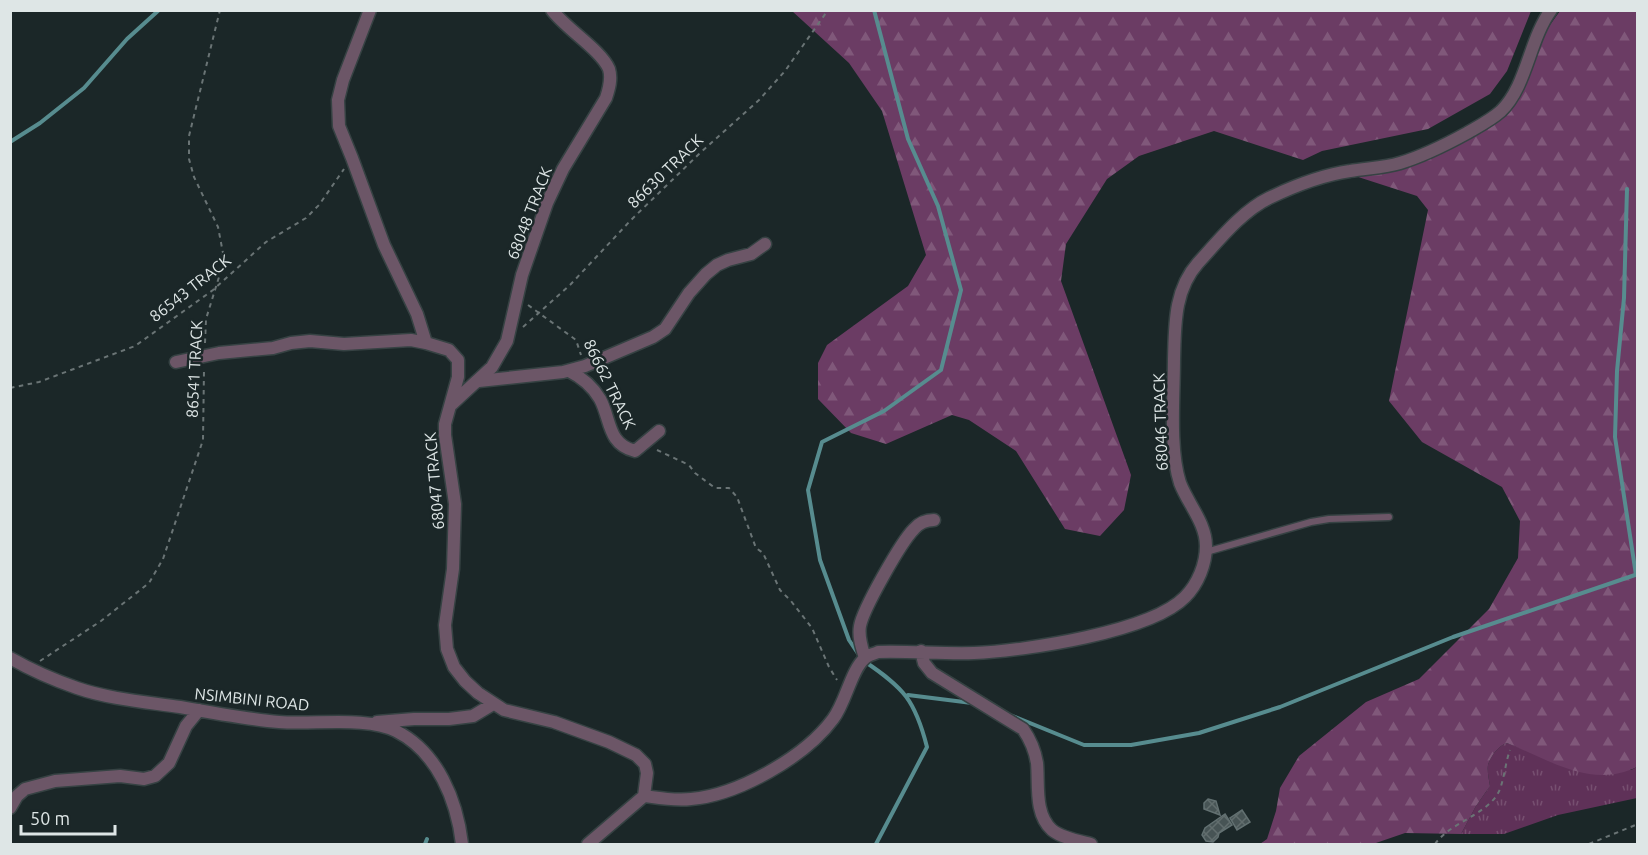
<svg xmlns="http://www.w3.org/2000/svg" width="1648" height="855" viewBox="0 0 1648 855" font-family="Ubuntu,sans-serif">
<defs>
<pattern id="grass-tufts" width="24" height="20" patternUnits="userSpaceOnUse" patternTransform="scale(1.5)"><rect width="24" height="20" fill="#5f3158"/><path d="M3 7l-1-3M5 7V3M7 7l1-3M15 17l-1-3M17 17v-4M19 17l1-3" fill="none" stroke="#764f70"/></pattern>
<pattern id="forest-firs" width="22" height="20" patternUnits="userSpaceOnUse" patternTransform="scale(1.5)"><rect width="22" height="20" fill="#6b3c64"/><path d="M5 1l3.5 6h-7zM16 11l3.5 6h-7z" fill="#80587a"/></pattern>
<pattern id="building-cross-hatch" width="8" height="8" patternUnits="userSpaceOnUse" patternTransform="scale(1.5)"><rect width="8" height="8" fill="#475455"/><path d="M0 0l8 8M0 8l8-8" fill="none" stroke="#616d6d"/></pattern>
</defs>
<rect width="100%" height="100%" fill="#1b2728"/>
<path fill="url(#grass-tufts)" d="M1507,743L1533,753L1631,770L1637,767V798L1558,815L1504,834H1461L1476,806L1490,786C1489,780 1487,771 1488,765C1490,757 1499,745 1507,743Z"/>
<path fill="url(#forest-firs)" d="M792,11H1531L1507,71L1490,94L1428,129L1322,151L1303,160L1214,131L1139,156L1107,179L1066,244L1061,281L1131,475L1124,510L1100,536L1065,529L1016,451L969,420L952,415L886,444L851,433L818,399V363L827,345L908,286L926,255L882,111L849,63Z
M1560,11H1637V767C1591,789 1550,760 1507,743C1499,745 1490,757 1488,765C1487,771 1489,780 1490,786L1476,806L1461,834L1405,833L1373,844H1260L1267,839L1276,811L1280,788L1299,756L1366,702L1419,679L1489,609L1518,558L1520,521L1502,487L1422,442L1389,401L1428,210L1417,196L1352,175L1420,160L1523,90L1534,64L1542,36Z"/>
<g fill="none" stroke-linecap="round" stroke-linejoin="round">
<path stroke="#578c8f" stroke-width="4" d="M10,142L40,123L84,88L127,39L159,10
M1627,189L1624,298L1617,371L1615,437L1636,575
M859,655L849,640L820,560L808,490L822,442L884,411L941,370L961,290L938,206L908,139L874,10
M864,661C904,688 915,700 927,747L876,844
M908,695L972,703
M1010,715L1084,745H1131L1199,733L1280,707L1453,637L1638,574
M425,844L427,839"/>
</g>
<path fill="url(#building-cross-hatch)" stroke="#627071" stroke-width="1.5" d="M1208,799L1216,801L1220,815L1204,809V803Z
M1242,810L1250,822L1237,830L1230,818Z
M1225,814L1232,825L1219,833L1218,837L1213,842L1206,841L1202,835L1205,828Z"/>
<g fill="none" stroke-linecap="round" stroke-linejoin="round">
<defs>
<path id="lane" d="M1206,552L1311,522L1329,519L1389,517"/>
<path id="street" d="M370,10L343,80L338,100L339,126L352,158L384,245L417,314L426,343L449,350L458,360V377L445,424V435L455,504L453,569L445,625L447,649L454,667L465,681L478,693L504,710L554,722L609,742L636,755L645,764L647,773L644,796
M176,362L219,353L273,348L291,343L310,341L344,344L411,340L426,343
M569,371C581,377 593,387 600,399C611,419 607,444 635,451L659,431
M479,381L563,372L585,366L653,337L665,329L689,293L706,274L717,265L728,260L751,254L765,244
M452,404L492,367L507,341L522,275L547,203L563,169L606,98C609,89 612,79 609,69C601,50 565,28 552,10
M921,651L924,663L932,673L1023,729C1030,739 1035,751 1037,763C1039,784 1034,814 1052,830C1062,838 1079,841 1091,844
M10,658C31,670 54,680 77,688C109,699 146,702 180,707C213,713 246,719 279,722C312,725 368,716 396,731C438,752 457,801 462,844
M865,658C862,648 858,637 860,626C863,609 901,542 914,529C919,523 926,520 934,520
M377,722L414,719H449L473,716L493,704
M10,808L17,796L25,789L55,781L120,776L144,779L155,776L169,763L186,726L199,710
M588,844L644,796C659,798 675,801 691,799C738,795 805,757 833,719C846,702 851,670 865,658C868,655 874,654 878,652C910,651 942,654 974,653C1024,651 1151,632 1185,597C1198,584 1206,564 1206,546C1206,523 1188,504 1180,483C1169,449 1174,396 1174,359C1175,325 1174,290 1198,263C1219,240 1242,211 1269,198C1294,186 1322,175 1350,171C1366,168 1384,168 1400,163C1423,156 1447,144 1467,133C1479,126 1491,120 1501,111C1527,86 1529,40 1551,10"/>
</defs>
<use href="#lane" stroke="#364243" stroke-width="9"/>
<use href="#street" stroke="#364243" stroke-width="15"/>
<path stroke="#6a7475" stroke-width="2" stroke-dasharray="4.5 4.5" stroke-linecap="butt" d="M528,305L576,340L581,355
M523,327L570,285L631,220L699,154L759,100L785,71L828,10
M205,343L206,319L219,277L223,253L218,227L194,177L189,159V136L220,10
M10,388L39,382L135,346L213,290L266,242L306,218L319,205L344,169
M657,450L689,465L695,473L715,488H729L737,497L756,548L763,553L780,590L791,601L812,628L829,667L837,680
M40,661L101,621L149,583L163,559L203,440L204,370
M1435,844C1450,823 1483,816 1497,795C1504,784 1505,763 1510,750
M1589,844L1638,824"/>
<use href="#lane" stroke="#6c5667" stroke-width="6"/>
<use href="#street" stroke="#6c5667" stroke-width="12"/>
</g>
<g text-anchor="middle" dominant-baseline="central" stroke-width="5" stroke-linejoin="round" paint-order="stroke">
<g font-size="16" fill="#dee6e6" stroke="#1b2728">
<text transform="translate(665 171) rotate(-44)">86630 TRACK</text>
<text transform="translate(529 213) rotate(-69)">68048 TRACK</text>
<text transform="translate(190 288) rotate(-38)">86543 TRACK</text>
<text transform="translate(194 369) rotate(-87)">86541 TRACK</text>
<text transform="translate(610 384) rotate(64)">86662 TRACK</text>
<text transform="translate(1160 422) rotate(-92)">68046 TRACK</text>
<text transform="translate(434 481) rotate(-95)">68047 TRACK</text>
<text transform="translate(252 699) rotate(6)">NSIMBINI ROAD</text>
</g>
</g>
<rect width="1648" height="855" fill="none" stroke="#dee6e6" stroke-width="24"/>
<path d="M21 825v9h94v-9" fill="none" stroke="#dee6e6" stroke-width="3"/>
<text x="30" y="825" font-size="18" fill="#dee6e6" stroke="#1b2728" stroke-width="4.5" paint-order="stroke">50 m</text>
</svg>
